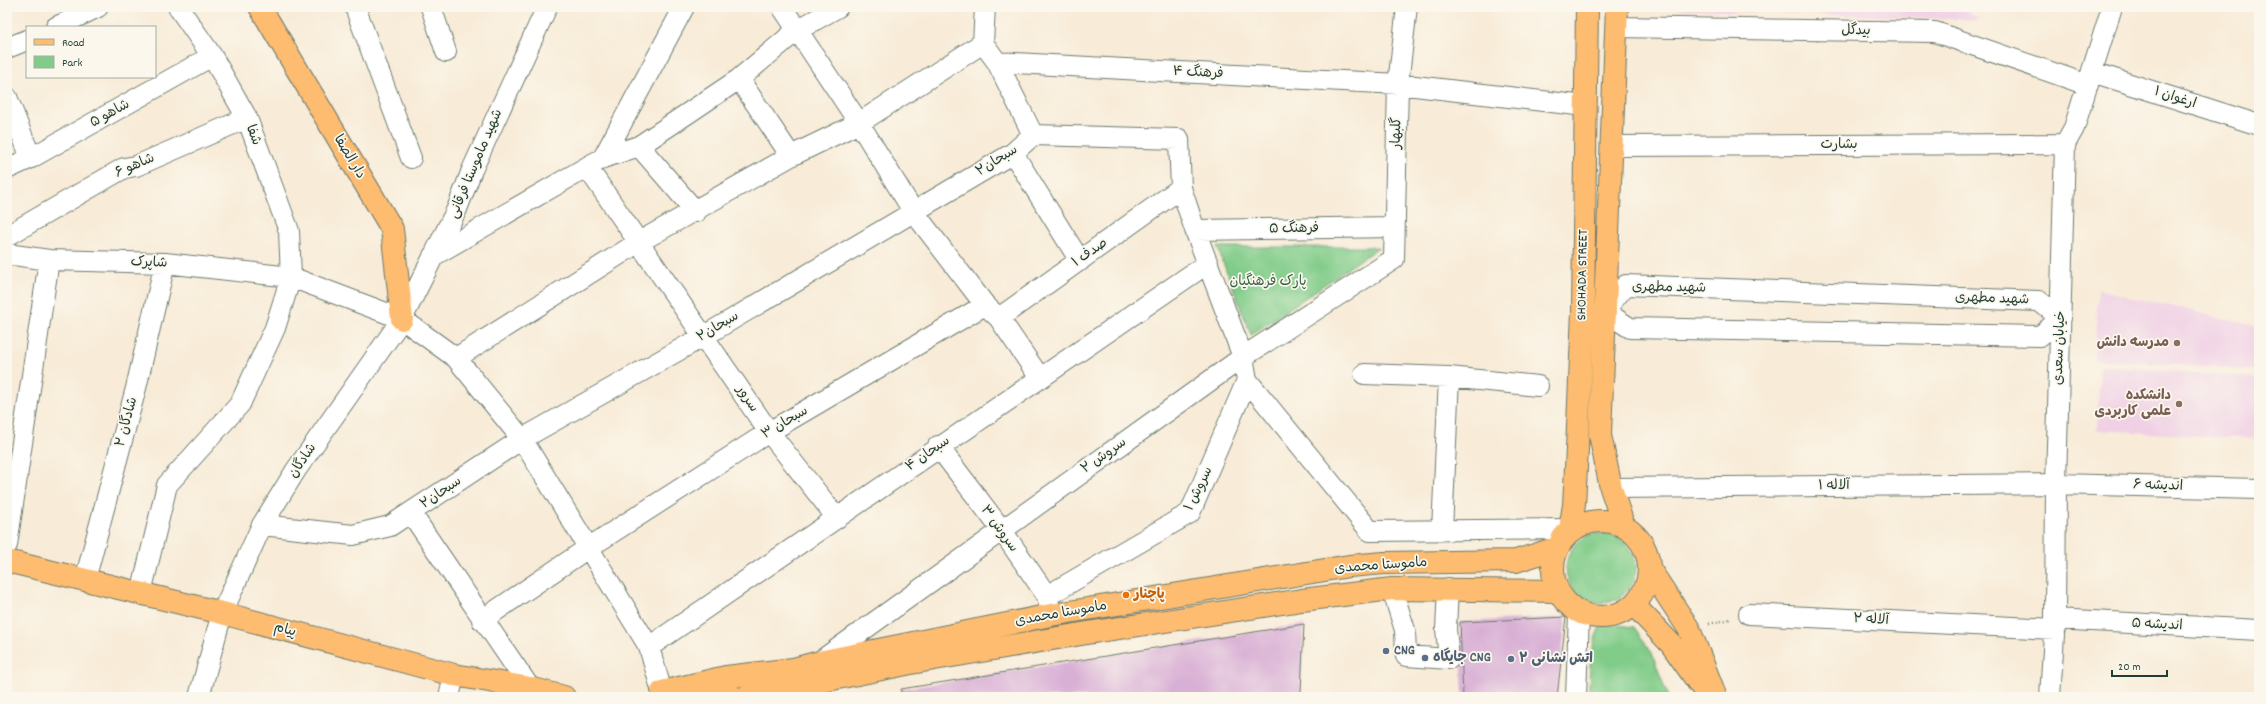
<svg xmlns="http://www.w3.org/2000/svg" width="2266" height="704" viewBox="0 0 2266 704" font-family="Dekko,'Playpen Sans Arabic',sans-serif">
<rect width="100%" height="100%" fill="#fbf7ec"/>
<filter id="ink" filterUnits="userSpaceOnUse"><feTurbulence type="fractalNoise" baseFrequency=".025" numOctaves="2"/><feDisplacementMap in="SourceGraphic" scale="8" xChannelSelector="R" yChannelSelector="G"/><feConvolveMatrix kernelMatrix="1 2 1 2 8 2 1 2 1" color-interpolation-filters="sRGB"/></filter>
<filter id="wash" filterUnits="userSpaceOnUse"><feTurbulence type="fractalNoise" baseFrequency=".012" numOctaves="4" result="noise"/><feDisplacementMap in="SourceGraphic" scale="16" xChannelSelector="R" yChannelSelector="G"/><feGaussianBlur stdDeviation="0.9" result="paint"/><feColorMatrix in="noise" values="0 0 0 0 0 0 0 0 0 0 0 0 0 0 0 0 0 1.4 0 .05"/><feComposite in="paint" operator="in"/></filter>
<g filter="url(#wash)">
<rect width="100%" height="100%" fill="#f8ebd7"/>
<path fill="#f0d0e5" d="M1675,7H1961L1980,20L1675,9Z
M2098,289L2259,327V371L2094,359Z
M2100,366L2259,378V439L2097,430Z"/>
<path fill="#81cc89" stroke="#50845e" d="M1217,247H1379L1251,335Z
M1566 568a35 35 0 1 1 70 0a35 35 0 1 1-70 0Z
M1610,624L1634,627L1652,653L1668,697H1589C1589,675 1589,647 1600,627Z"/>
<g id="blocks">
<path fill="#d9b0d5" d="M1566,617L1557,697H1463L1460,622Z
M1304,624L1301,692L1265,697H901V689Z"/>
</g>
</g>
<g filter="url(#ink)">
<use href="#blocks" fill-opacity="0" stroke="#6b7a6d" stroke-width="1"/>
<g fill="none" stroke-linecap="round" stroke-linejoin="round">
<defs>
<path id="minor" d="M355,7L411,158
M431,7L446,52
M782,7L859,123L913,211L985,305L999,318L1040,378
M985,7L983,43L997,62L1033,135
M56,27L98,7
M1616,27L1935,32L2088,85
M7,48L27,40
M997,62L1398,84L1585,106
M2092,72L2259,125
M739,79L791,156
M7,97L31,158
M639,146L696,212
M1613,146L2065,144
M1013,153L1080,261
M603,158L684,7
M587,167L769,432L837,518
M7,169L31,158L212,56
M1195,230L1394,227
M7,236L124,168L136,166L247,118
M7,254L49,260L165,263L291,277L402,319L456,358L522,439L649,647L662,692
M433,256L587,167L603,158L639,146L739,79L796,31L838,7
M1626,285L2039,301L2061,318L2040,336L1630,328L1604,311Z
M999,318L1181,188
M456,358L639,242L791,156L859,123L983,43
M1364,374L1449,377L1538,386
M1247,380L1370,531L1570,529
M938,446L1001,529L1047,596L1050,609
M1611,488L2056,484L2259,489
M411,513L530,688
M262,525L353,535L390,526L522,439L704,336L1013,153L1033,135L1179,139L1181,188L1195,230L1243,357L1247,380L1190,513L1047,596
M1442,531L1449,377
M7,545L49,260
M85,580L136,388L165,263
M1392,589L1405,630L1406,656L1449,659L1446,629L1448,588
M141,593L167,485L240,404L275,328L291,277L289,231L247,118L212,56L178,7
M1749,614L2055,629
M2055,619L2259,630
M482,620L588,548L769,432L985,305
M649,647L1208,263
M819,662L1243,357L1394,259L1398,84L1407,7
M199,697L222,613L262,525L296,470L402,319L457,209L472,170L547,7
M449,697L454,675
M1576,697L1579,613
M2050,697L2055,619L2056,484L2065,144L2074,128L2112,7"/>
<path id="major" d="M260,7L392,229L402,319
M1617,7L1600,435L1611,488L1624,527
M1553 569a48 48 0 1 1 96 0a48 48 0 1 1-96 0Z
M1562,539L1570,529L1574,505L1577,449L1583,311L1587,7
M7,561L222,613L454,675L530,688L564,697
M1649,568L1689,629L1716,697
M1634,605L1671,644L1705,692
M733,697L662,692L726,677L793,669L819,662L1051,615L1349,566L1384,563L1516,561L1557,548
M745,697L911,663L1087,633L1302,600L1392,589L1557,591"/>
</defs>
<use href="#minor" stroke="#6b7a6d" stroke-width="22"/>
<use href="#major" stroke="#6b7a6d" stroke-width="24"/>
<path stroke="#6b7a6d" stroke-width="2.5" stroke-dasharray="1 3" stroke-linecap="butt" d="M1709,624L1731,619"/>
<use href="#minor" stroke="#fff" stroke-width="20"/>
<use href="#major" stroke="#fdbc6f" stroke-width="22"/>
</g>
</g>
<g fill="#8d6e63" stroke="#fbf7ec" stroke-width="1.5">
<circle cx="2177" cy="343" r="4"/>
<circle cx="2179" cy="404" r="4"/>
</g>
<circle fill="#e8710a" stroke="#fbf7ec" stroke-width="1.5" cx="1126" cy="595" r="4"/>
<g fill="#5c6f8a" stroke="#fbf7ec" stroke-width="1.5">
<circle cx="1386" cy="651" r="4"/>
<circle cx="1425" cy="658" r="4"/>
<circle cx="1511" cy="659" r="4"/>
</g>
<g text-anchor="middle" dominant-baseline="central" stroke-width="3.5" stroke-linejoin="round" paint-order="stroke">
<g font-size="14" fill="#1f3d34" stroke="#fbf7ec">
<text transform="translate(1856 31) rotate(1)">بیدگل</text>
<text transform="translate(1198 73) rotate(3)">فرهنگ ۴</text>
<text transform="translate(2175 98) rotate(18)">ارغوان ۱</text>
<text transform="translate(110 114) rotate(-29)">شاهو ۵</text>
<text transform="translate(1397 133) rotate(-88)">گلبهار</text>
<text transform="translate(253 135) rotate(69)">شفا</text>
<text x="1839" y="145">بشارت</text>
<text transform="translate(349 157) rotate(59)">دار الصفا</text>
<text transform="translate(997 161) rotate(-32)">سبحان۲</text>
<text transform="translate(476 164) rotate(-67)">شهید ماموستا فرقانی</text>
<text transform="translate(135 166) rotate(-23)">شاهو ۶</text>
<text transform="translate(1294 229) rotate(-1)">فرهنگ ۵</text>
<text transform="translate(1090 253) rotate(-35)">صدف ۱</text>
<text transform="translate(149 263) rotate(2)">شاپرک</text>
<text transform="translate(1583 275) rotate(-89)">SHOHADA STREET</text>
<text transform="translate(1669 288) rotate(1)">شهید مطهری</text>
<text transform="translate(1992 299) rotate(2)">شهید مطهری</text>
<text transform="translate(718 327) rotate(-31)">سبحان۲</text>
<text transform="translate(2060 348) rotate(-88)">خیابان سعدی</text>
<text transform="translate(747 399) rotate(56)">سرور</text>
<text transform="translate(127 422) rotate(-75)">شادگان ۲</text>
<text transform="translate(785 423) rotate(-31)">سبحان ۳</text>
<text transform="translate(928 454) rotate(-35)">سبحان ۴</text>
<text transform="translate(1104 456) rotate(-35)">سروش ۲</text>
<text transform="translate(303 461) rotate(-56)">شادگان</text>
<text transform="translate(1834 486) rotate(-1)">آلاله ۱</text>
<text transform="translate(2158 486) rotate(2)">اندیشه ۶</text>
<text transform="translate(1199 489) rotate(-64)">سروش ۱</text>
<text transform="translate(441 493) rotate(-34)">سبحان۲</text>
<text transform="translate(999 529) rotate(54)">سروش ۳</text>
<text transform="translate(1381 566) rotate(-4)">ماموستا محمدی</text>
<text transform="translate(1061 614) rotate(-10)">ماموستا محمدی</text>
<text transform="translate(1871 620) rotate(3)">آلاله ۲</text>
<text transform="translate(2157 625) rotate(3)">اندیشه ۵</text>
<text transform="translate(285 630) rotate(15)">پیام</text>
</g>
<g font-size="14" fill="#386149" stroke="#fbf7ec">
<text x="1268" y="282">پارک فرهنگیان</text>
</g>
<g font-size="14" font-weight="bold" fill="#785e54" stroke="#fbf7ec" text-anchor="end">
<text x="2169" y="343">مدرسه دانش</text>
<text x="2171" y="396">دانشکده<tspan x="2171" dy="16">علمی کاربردی</tspan></text>
</g>
<g font-size="14" font-weight="bold" fill="#c56008" stroke="#fbf7ec" text-anchor="start">
<text x="1134" y="595">پاچنار</text>
</g>
<g font-size="14" font-weight="bold" fill="#4e5e75" stroke="#fbf7ec" text-anchor="start">
<text x="1394" y="651">CNG</text>
<text x="1433" y="658">جایگاه CNG</text>
<text x="1519" y="659">اتش نشانی ۲</text>
</g>
</g>
<rect width="2266" height="704" fill="none" stroke="#fbf7ec" stroke-width="24"/>
<rect x="26" y="26" width="130" height="52" fill="#fbf7ec" stroke="#a3ada2"/>
<rect x="34" y="39" width="20" height="6" fill="#fdbc6f" stroke="#a3ada2"/>
<text x="62" y="46" font-size="12" fill="#1f3d34">Road</text>
<rect x="34" y="56" width="20" height="12" fill="#81cc89" stroke="#a3ada2"/>
<text x="62" y="66" font-size="12" fill="#1f3d34">Park</text>
<path d="M2112 670v6h55v-6" fill="none" stroke="#1f3d34" stroke-width="2"/>
<text x="2118" y="670" font-size="12" fill="#1f3d34" stroke="#fbf7ec" stroke-width="3" paint-order="stroke">20 m</text>
</svg>
